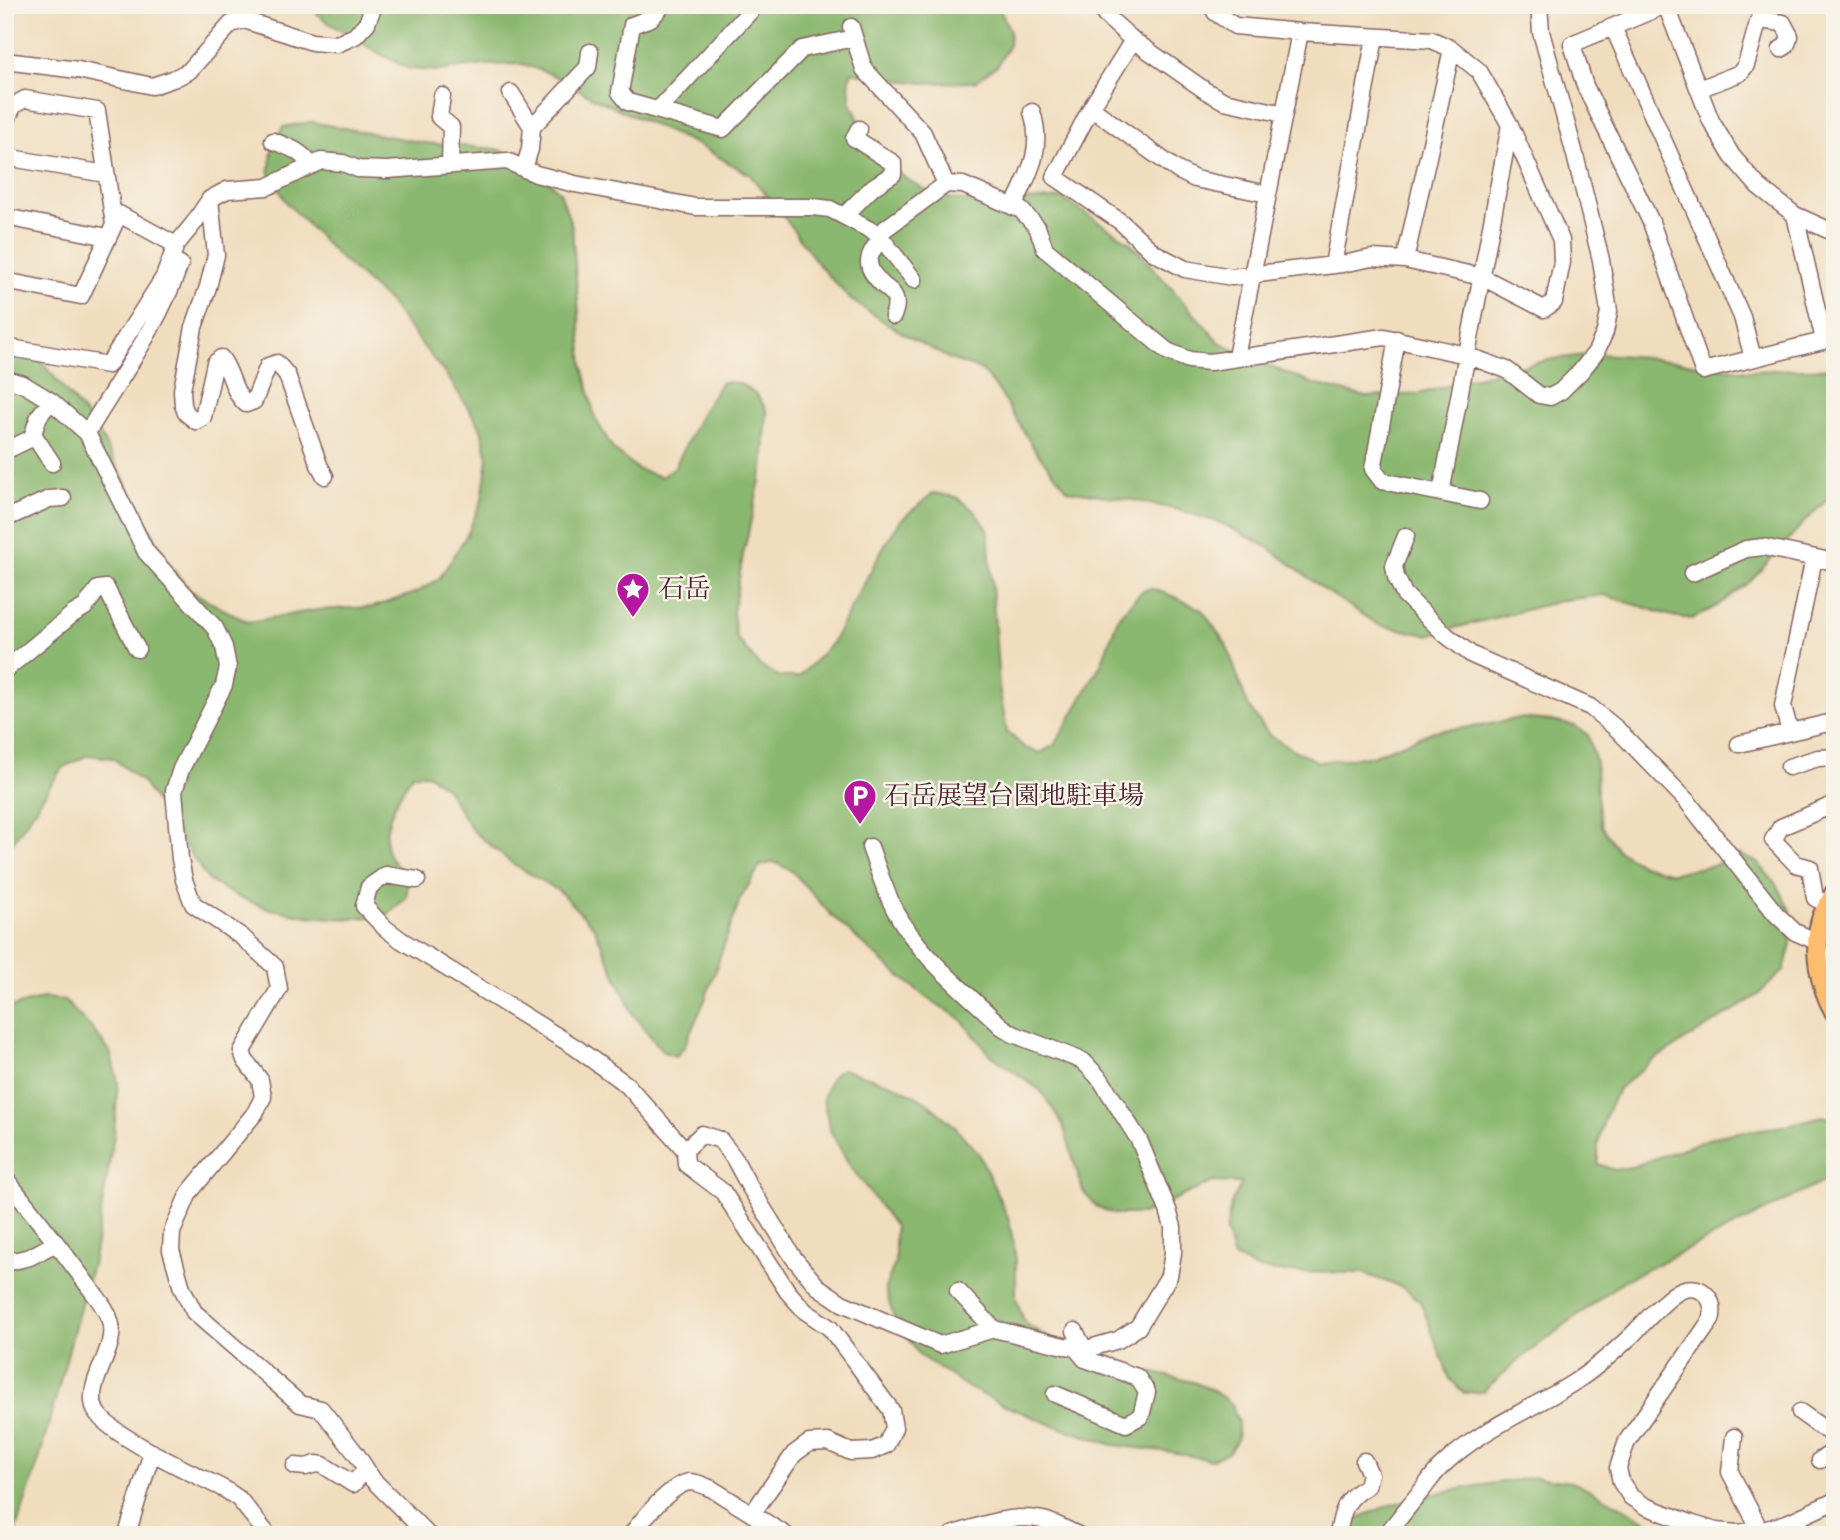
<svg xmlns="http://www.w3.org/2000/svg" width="1840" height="1540" viewBox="0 0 1840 1540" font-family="'IM FELL Double Pica','Noto Serif JP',serif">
<rect width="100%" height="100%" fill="#f7f3e8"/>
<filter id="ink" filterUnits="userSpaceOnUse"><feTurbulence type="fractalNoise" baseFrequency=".0143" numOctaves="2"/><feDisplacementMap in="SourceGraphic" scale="14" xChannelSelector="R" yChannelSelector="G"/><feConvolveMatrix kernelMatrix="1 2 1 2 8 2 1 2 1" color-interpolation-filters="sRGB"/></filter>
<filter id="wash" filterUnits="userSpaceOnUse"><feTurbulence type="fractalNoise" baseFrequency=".00686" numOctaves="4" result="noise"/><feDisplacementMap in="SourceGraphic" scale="28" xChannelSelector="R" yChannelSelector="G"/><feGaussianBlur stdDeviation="1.57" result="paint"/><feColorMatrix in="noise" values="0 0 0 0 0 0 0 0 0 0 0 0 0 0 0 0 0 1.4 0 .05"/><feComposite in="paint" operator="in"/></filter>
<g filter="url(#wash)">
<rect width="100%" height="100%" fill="#f0ddbe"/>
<path fill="#8bb86f" stroke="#6a6c4d" stroke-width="2" d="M307,5H998L1010,31L1009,45L998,65L974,82L925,83L888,79L851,72L849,86L851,103L866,136L882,161L910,181L935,195L962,201L1009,202L1062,198L1131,243L1219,342L1264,364L1311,383L1366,397L1419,394L1484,375L1553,359L1596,354L1632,356L1748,371L1835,368V497L1829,498L1803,523L1752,580L1717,606L1692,619L1672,616L1604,595L1564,600L1427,635L1379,625L1326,591L1268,547L1223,524L1179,510L1133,500L1068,490L1035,450L1000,393L982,370L950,359L902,333L851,300L819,265L784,217L750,175L696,144L596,99L551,74L523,64L483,65L437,71L409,69L375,51L327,22Z
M311,122L425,143L497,149L531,164L560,192L572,227L583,366L595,418L613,449L637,469L661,477L675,467L702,412L722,382L739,383L757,395L767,411L763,467L743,555L733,612L736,637L759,665L780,677H799L832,643L883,548L900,521L933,493L956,497L973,510L988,529L999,686L1007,732L1025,748L1040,753L1055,745L1101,664L1119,616L1141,592L1150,588L1175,597L1202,610L1226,644L1248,706L1270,736L1294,750L1318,762L1372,756L1434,731L1480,726L1520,718L1552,721L1575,726L1588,735L1596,763L1597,796L1601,826L1618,850L1642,865L1672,873L1715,865L1738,854L1757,862L1778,886L1790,910L1791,944L1784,970L1758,995L1652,1061L1618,1089L1604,1120L1598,1144V1164L1614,1170L1632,1167L1714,1137L1739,1132L1783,1126L1823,1116L1835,1120V1176L1623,1281L1525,1355L1482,1392L1464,1393L1450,1379L1420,1301L1404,1288L1362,1273L1287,1272L1257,1269L1234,1257L1226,1232L1231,1203L1242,1183L1213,1182L1142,1214H1114L1097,1207L1083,1191L1063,1125L1041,1091L991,1055L961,1019L926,997L890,968L832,916L792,871L774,862L760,866L740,899L705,1000L684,1047L676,1056L663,1052L633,1014L594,927L559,891L513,864L472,830L446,788L428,774H412C399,795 379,828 388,853C392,863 404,871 407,881C408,886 407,893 406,898L387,915L348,919L308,916L270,909L240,898L209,881L142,782L113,758L88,755L62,768L5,854V345L38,357L97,429L171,567L190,590L219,607L248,622L317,610L373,607L415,593L439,579L467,535L482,500L488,458L481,428L452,383L388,301L340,258L287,203L269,172L273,145L283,127Z
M43,998L64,1000L93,1030L110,1052L118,1082L114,1135L93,1260L38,1463L14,1535H5V1009Z
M842,1069L894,1085L925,1101L953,1125L979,1154L1009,1220L1016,1260V1298L1025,1323L1057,1343L1102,1361L1193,1382L1212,1390L1232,1404L1238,1423L1237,1440L1228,1453L1210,1460L1171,1452L1113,1445L1055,1426L1004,1405L969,1388L920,1356L894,1318L885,1288L895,1263V1227L849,1164L831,1132L823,1099L831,1077Z
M1536,1477L1577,1483L1621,1506L1670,1535H1334C1376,1496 1479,1486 1536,1477Z"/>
</g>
<g filter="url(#ink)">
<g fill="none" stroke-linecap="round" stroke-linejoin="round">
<defs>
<path id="minor" d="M663,5L651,18L632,25L620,92L628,102L723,129L802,49L854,38
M1099,5L1105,15L1133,40L1091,108L1055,177L1121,222L1153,252L1185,269L1232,277L1342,264L1372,258L1405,260L1482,277L1544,309L1554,302L1562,262L1561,240L1510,125L1479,71L1452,49L1432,40L1300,32L1235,26L1216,13L1211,5
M1665,5L1572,44L1585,86L1651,222L1703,371L1835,338
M1666,5L1711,121L1732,156L1758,186L1795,215L1835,233
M1759,20L1783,23L1790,36L1786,46L1781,49
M851,27L864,69L923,133L946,184
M1613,27L1742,317L1753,358
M1133,40L1206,91L1224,101L1284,114
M5,61L78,70L152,86L173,79L189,71L231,24L244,20L312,42L337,44L355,36L367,23L374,5
M1699,89L1740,73L1746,65L1763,5
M511,93L532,127L530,149L524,169
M442,96L439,117L451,127L450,165
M1091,108L1177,170L1195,179L1268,194
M658,110L756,5
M5,123L14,105L25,99L97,111L114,224
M532,127L588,67L590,52
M273,141C289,147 302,151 311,166
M5,157L106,174
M210,199L216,255L208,287L194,327L182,390L183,405L186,413L196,421L203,417L215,363L221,358C233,374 232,392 246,404L254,401L268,366L277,363L287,375L319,465L325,476
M1013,207C1029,174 1044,149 1032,112
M1795,215L1824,340
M844,216L873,187L893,174V163L854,138L859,129
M5,217L108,237
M878,234L914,280
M881,238C865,259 864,267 884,286C889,290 894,293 895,299C897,305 895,310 893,316
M1405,260L1452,49
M1333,265L1375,37
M5,281L81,296L119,214L176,245
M1397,339L1373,469L1382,481L1480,501
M5,347L108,365L164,277L176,245L194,223L210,199L227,190L267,187L321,161L343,163L358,169L387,170L507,161L536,174L575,184L696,207H813L830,209L878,234L946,184L963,185L1021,210L1037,227L1045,249L1167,351L1189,360L1210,362L1384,337L1466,355L1507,370L1539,395L1550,397L1561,391L1581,371L1596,352L1605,332L1609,312L1601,260L1574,151L1541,32L1539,5
M1236,357L1300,32
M5,379L23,384L51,401L87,433L146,552L215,628L224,647L228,667L224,685L181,769L174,791L180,859L184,880L193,904L242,937L275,967L279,989L242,1051L245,1060L260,1080L263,1097L255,1113L189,1193L172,1232L171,1250L182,1288L194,1312L300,1404L321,1409L357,1455L373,1480L428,1535
M51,401L39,416L33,434L52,463
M87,433C120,378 159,325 180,264
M5,451L34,437
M1441,493L1510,125
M5,511L9,517L49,499L63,498
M1406,536L1394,566L1396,577L1404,594L1424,614L1446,635L1472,655L1590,707L1617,729L1687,801L1776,914L1795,932L1818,942
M1692,573L1746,549L1763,547L1835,562
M5,670L73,614L85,607L98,589L106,588L137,649
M1790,732L1824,724L1835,723
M1739,744L1790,732L1783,706L1814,558
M1789,767L1818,758L1835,757
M417,880L386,875L369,887L364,906L385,928L401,940L575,1047L627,1085L685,1150L686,1164L723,1192L788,1292L805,1311L830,1328L891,1410L894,1428L886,1445L872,1451L851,1452L828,1442L809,1443L794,1454L752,1514
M1829,905L1815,898L1810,868L1796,864L1773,840L1781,827L1835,804
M1818,951L1835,966
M685,1150L702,1134L720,1140L734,1158L748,1184L793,1257L817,1286L842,1303L940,1345L994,1329L1064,1346L1090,1348L1118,1340L1138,1327L1169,1276L1173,1253V1227L1168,1210L1139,1140L1101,1080L1083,1061L1013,1034L1001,1026C964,990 921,958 896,912C885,892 878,869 870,847
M5,1178C32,1212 59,1246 84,1280C93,1293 106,1306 110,1321C117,1341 98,1368 94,1388C92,1397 92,1405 97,1413C114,1438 197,1475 226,1490L239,1499L268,1535
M5,1263L30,1257L56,1243
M958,1291L994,1329
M1075,1331L1083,1347
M1055,1394L1126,1424L1141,1416L1147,1392L1137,1377L1085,1359L1074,1346
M1800,1412L1835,1437
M1734,1437L1730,1472L1760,1530
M1820,1460L1835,1451
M295,1466L306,1467L316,1464L323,1465L353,1484L366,1469
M129,1535L128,1531L152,1452
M631,1535C642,1520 671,1484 690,1482C697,1482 705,1486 712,1489L786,1535
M952,1535C981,1525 1012,1513 1043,1520C1055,1523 1067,1530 1078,1535
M1338,1535C1342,1511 1345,1498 1367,1486L1370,1474L1364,1461
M1386,1535C1398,1520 1410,1504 1423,1489C1429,1481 1435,1472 1443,1465C1481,1429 1530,1410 1573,1383C1595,1369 1613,1353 1631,1336C1643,1324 1668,1295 1682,1290C1703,1282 1717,1302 1711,1320L1627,1441L1618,1468L1621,1482L1631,1497L1645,1506L1693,1524L1716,1531L1737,1533L1767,1529L1787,1523L1835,1501"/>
<path id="major" d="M1835,893C1831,901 1825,910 1822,918C1812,948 1820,986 1835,1012"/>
</defs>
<use href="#minor" stroke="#84625e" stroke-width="19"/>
<use href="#major" stroke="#84625e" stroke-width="23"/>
<use href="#minor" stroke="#fff" stroke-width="16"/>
<use href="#major" stroke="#fcbd6e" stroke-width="19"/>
</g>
</g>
<defs>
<symbol id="sight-pin" viewBox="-11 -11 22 30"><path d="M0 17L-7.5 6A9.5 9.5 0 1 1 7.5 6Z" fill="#b5179e" stroke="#f7f3e8"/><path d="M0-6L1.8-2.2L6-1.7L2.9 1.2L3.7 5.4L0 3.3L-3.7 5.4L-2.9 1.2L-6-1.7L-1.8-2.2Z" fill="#fff"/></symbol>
<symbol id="parking-pin" viewBox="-11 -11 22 30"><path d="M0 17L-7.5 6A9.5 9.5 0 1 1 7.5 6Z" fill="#b5179e" stroke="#f7f3e8"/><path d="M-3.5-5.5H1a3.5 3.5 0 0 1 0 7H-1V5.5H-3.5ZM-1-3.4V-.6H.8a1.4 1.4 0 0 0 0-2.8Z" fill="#fff"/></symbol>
</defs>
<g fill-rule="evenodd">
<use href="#sight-pin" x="614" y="570" width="38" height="52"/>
<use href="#parking-pin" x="841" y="777" width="38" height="52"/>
</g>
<g text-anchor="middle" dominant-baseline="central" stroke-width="5" stroke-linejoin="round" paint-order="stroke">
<g font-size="26" fill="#4a1f2b" stroke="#f7f3e8" text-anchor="start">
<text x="658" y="589">石岳</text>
<text x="884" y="796">石岳展望台園地駐車場</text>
</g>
</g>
<rect width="1840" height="1540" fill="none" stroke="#f7f3e8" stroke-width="28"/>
</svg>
